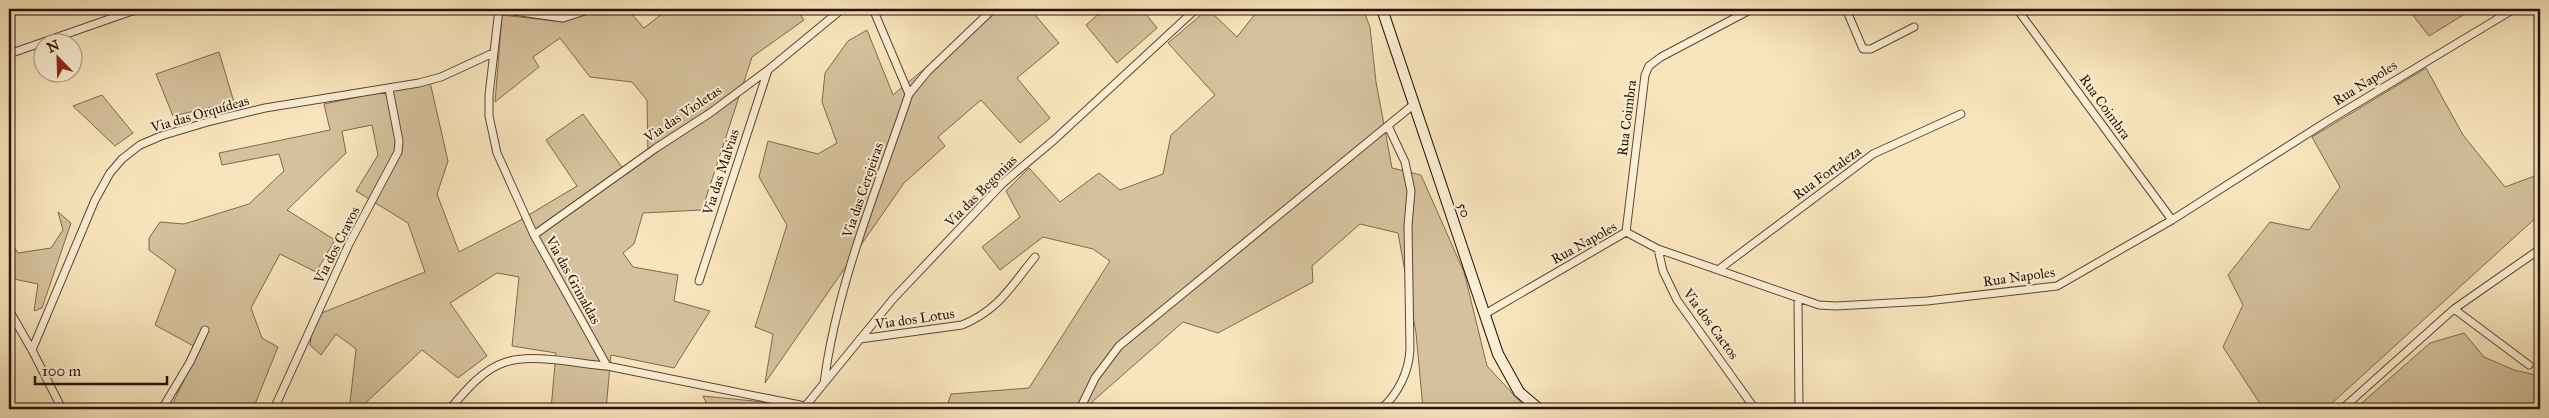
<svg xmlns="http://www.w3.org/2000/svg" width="2549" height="418" viewBox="0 0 2549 418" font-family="'IM FELL Great Primer',serif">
<rect width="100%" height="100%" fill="#f9e5bd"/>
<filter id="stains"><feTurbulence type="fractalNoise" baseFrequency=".004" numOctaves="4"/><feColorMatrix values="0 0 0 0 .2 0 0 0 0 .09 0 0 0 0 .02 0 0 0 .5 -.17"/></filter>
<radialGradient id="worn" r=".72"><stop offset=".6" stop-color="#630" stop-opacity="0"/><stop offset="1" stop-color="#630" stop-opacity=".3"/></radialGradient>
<path fill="#d5c19d" stroke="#7e694e" d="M598,9H627L644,28L668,9H796L804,20L752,57L702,210L643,213L634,244L623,253L633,267L678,275L674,301L710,311L674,368L611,355L606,409H551L556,353L512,346L519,277L497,273L450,303L487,356L458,378L422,350L359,409L350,403L356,349L336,334L321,355L310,345L314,316L425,272L408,223L356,191L378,155L372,125L342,131L346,153L287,210L335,240L316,272L280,254L251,308L262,338L278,347L253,409H170L199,349L155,325L176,270L149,250V238L160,222L184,224L249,204L284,171L279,154L222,165L219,153L330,130L324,104L430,82L448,161L437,194L459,252L517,222L577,186L546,140L583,114L627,174L648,158L647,100L632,82L590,77L560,38L533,57L539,67L495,102L502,15L563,22Z
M996,9H1030L1059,43L1017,78L1050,118L1020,143L981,100L938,137L945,146L904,183L765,383L773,334L755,327L787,225L759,177L768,141L818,154L837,143L822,102L825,73L848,41L867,30L893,95Z
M1104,9H1142L1157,28L1117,63L1086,25Z
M1208,9L1237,37L1259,9H1363L1370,27L1376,82L1392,168L1421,175L1464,272L1487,366L1527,409H1423L1416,333L1398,233L1360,224L1312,266L1313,282L1218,333L1183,322L1093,401L1092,409H946L951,394L1029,388L1110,261L1093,249L1043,237L1000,270L982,247L1020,217L1006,191L1029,168L1060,202L1099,173L1120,190L1163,174L1171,135L1215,95L1168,43Z
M2408,9H2473L2429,36Z
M219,52L234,102L173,116L156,74Z
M2426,68L2463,135L2505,187L2540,174V214L2331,404L2313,409H2261L2259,402L2223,347L2243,305L2228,275L2270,222L2309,230L2340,187L2312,137Z
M102,95L133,133L115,146L73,106Z
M58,212L71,223L42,308L34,311L38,284L9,278V240L18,253L51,248L63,230Z
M2464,333L2484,357L2514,370L2540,376V409H2355L2430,343Z
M703,396L784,404L793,409H709Z"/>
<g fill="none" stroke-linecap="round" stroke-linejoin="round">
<defs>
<path id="street" d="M499,9L489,95V116L497,153L534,235L607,366L805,406L810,409
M499,9L563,18L591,9
M1846,9L1863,49H1871L1914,27
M2017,9L2172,220
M9,54L138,9
M909,94L928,71L993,9
M1626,232L1658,249L1819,305L1836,306L1927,301L2057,286L2172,220L2326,122L2514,9
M1626,232L1645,75L1649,66L1661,57L1752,9
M534,235L656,148L710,113L768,70L842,9
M1658,249L1663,271L1677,300L1755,409
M1718,270L1873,154L1961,114
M699,281L768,70
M1798,299L1799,409
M2454,309L2529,365
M9,310L32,350L62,409
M1485,314L1626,232
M860,339L962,325C999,310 1011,286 1035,257
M32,350L95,200L110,173L122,159L140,145L161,136L211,121L265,108L419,83L441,77L493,53
M824,383C837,284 877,189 909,94L873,9
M162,409L190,362L205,330
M274,409L349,244L398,152L399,141L389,89
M450,409C465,391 483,369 506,362C533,353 579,364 607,366
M803,409L893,299L1003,183L1054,140L1196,9
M1080,409L1095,378L1119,346L1413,105
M1381,409C1398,394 1409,372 1410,349L1408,226L1411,191L1405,162L1388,126
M2342,409L2454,309L2540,249"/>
<path id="secondary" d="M1382,9L1498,354L1519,392L1539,409"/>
</defs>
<use href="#street" stroke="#5c462f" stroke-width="9"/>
<use href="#secondary" stroke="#271100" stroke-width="12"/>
<use href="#street" stroke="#fbeed4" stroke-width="7"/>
<use href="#secondary" stroke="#fbeed4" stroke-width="10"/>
</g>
<g text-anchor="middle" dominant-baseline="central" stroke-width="4" stroke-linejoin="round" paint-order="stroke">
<g font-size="14" fill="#271100" stroke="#fbeed4">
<text transform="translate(2365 83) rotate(-32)">Rua Napoles</text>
<text transform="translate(2105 107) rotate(54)">Rua Coimbra</text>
<text transform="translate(200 114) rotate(-16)">Via das Orquídeas</text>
<text transform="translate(683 114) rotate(-34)">Via das Violetas</text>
<text transform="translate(1627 118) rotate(-83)">Rua Coimbra</text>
<text transform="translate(721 172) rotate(-72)">Via das Malvias</text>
<text transform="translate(1827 173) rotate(-36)">Rua Fortaleza</text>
<text transform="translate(863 190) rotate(-71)">Via das Cerejeiras</text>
<text transform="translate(981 191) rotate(-45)">Via das Begonias</text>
<text transform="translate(1464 210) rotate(71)">50</text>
<text transform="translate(1584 243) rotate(-29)">Rua Napoles</text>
<text transform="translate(337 245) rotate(-63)">Via dos Cravos</text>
<text transform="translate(2019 277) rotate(-8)">Rua Napoles</text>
<text transform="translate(573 280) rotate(61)">Via das Grinaldas</text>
<text transform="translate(915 319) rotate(-8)">Via dos Lotus</text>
<text transform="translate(1711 324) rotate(54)">Via dos Cactos</text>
</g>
</g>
<rect width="2549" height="418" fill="none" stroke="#f9e5bd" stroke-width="30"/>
<rect x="10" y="10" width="2529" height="398" fill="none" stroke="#271100" stroke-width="2.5"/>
<rect x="15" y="15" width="2519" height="388" fill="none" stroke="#271100"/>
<g transform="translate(58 58) rotate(337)"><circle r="24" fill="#fbeed4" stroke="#a6967f"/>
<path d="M0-4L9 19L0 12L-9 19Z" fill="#8f2418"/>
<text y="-8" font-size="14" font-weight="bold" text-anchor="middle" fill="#271100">N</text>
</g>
<path d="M35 376v8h132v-8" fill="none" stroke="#271100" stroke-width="2.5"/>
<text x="42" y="376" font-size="15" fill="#271100" stroke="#fbeed4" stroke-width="4" paint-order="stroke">100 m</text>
<rect width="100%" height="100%" filter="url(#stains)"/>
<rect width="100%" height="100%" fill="url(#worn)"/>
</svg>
